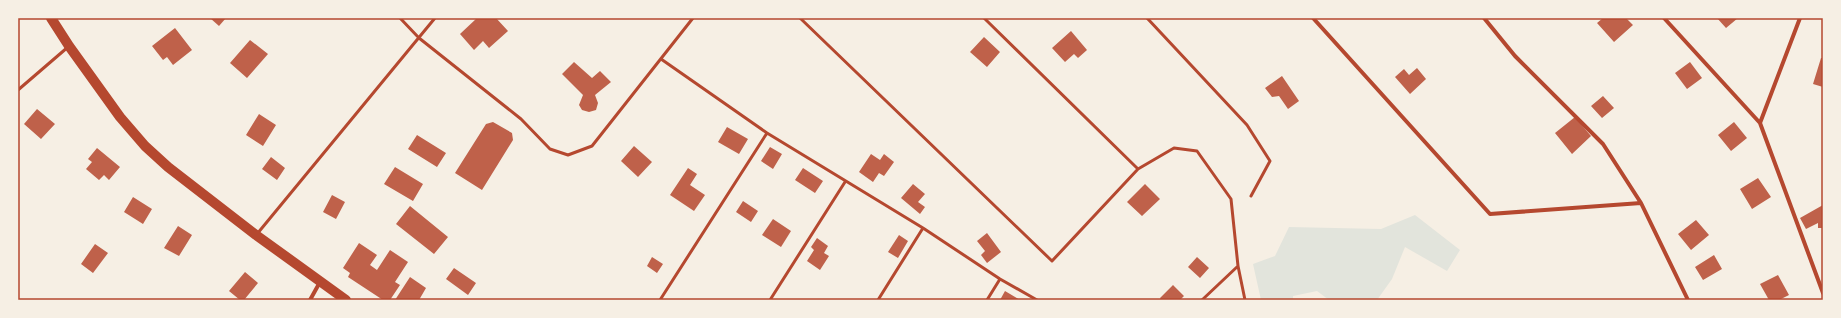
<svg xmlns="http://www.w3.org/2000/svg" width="1841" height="318" viewBox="0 0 1841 318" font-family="'PT Sans Narrow',sans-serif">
<rect width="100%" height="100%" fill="#f6efe4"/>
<path fill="#e2e4dc" d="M1415,215L1460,250L1447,271L1405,247L1392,279L1377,300H1329L1317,291L1293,296V300H1261L1253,264L1275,256L1289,227L1381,229Z"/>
<path fill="#bf614a" d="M210,18H226L219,26Z
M477,18H496L508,31L489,48L483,41L474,50L460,34Z
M1603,18H1626L1633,25L1614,42L1597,23Z
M1717,18H1738L1726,28Z
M175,28L192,50L173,65L167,57L163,60L152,46Z
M1071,31L1087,50L1078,58L1074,54L1065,62L1052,48Z
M984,37L1000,52L987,67L970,52Z
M250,40L268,54L247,78L230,63Z
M1821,58H1823V87L1813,84Z
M574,62L592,78L600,71L611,82L595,95L598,103L596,110L589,112L582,110L579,105L583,95L562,74Z
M1690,62L1702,78L1687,89L1675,73Z
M1417,68L1426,79L1410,94L1395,77L1404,69L1409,75Z
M1282,76L1299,101L1288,109L1279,96L1272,97L1265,88Z
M1603,96L1614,108L1602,118L1591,106Z
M37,109L55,124L41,139L24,124Z
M259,114L276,125L263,146L246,135Z
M1575,117L1591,136L1572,154L1555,133Z
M493,122L512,133L513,140L482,190L455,173L486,124Z
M1734,122L1747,138L1731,151L1718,135Z
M727,127L748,139L739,154L718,142Z
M417,135L446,153L437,167L408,149Z
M634,146L652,162L638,177L621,161Z
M770,147L782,154L773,169L761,161Z
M97,148L120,167L109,180L104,175L99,180L86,169L92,162L88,159Z
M871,154L880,160L884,154L894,162L884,176L879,173L873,182L859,172Z
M271,157L285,168L277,180L262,169Z
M395,167L423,184L413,201L384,184Z
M688,168L697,174L690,185L705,195L694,211L670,195Z
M803,168L823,181L815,193L795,180Z
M1758,178L1771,197L1752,209L1740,189Z
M913,184L925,194L918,202L925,207L920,214L901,198Z
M1145,184L1160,199L1142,216L1127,202Z
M332,195L345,202L336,219L323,212Z
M133,197L152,209L143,224L124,212Z
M743,201L758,211L751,222L736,212Z
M1823,205V228H1818V223L1806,229L1800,218Z
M410,206L448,237L434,254L396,224Z
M773,219L791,231L781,247L762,235Z
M1696,220L1709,235L1691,250L1678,234Z
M178,226L192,235L179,256L164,248Z
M987,233L1001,252L987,263L981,255L985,251L977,241Z
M899,235L908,241L898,258L888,252Z
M817,238L828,246L824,253L829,256L820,270L807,261L814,250L811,247Z
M359,243L377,255L370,265L377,270L390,250L408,262L395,282L400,285L390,300H383L348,277L350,273L343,268Z
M95,244L108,253L93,273L81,264Z
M1714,255L1722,269L1703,280L1695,267Z
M652,257L663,264L657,273L647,266Z
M1197,257L1209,268L1200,278L1188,267Z
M454,268L476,283L468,295L446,279Z
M245,272L258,283L244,300H240L229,291Z
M1778,275L1789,295L1779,300H1769L1760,284Z
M410,277L426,288L419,300H395Z
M1173,285L1184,296L1180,300H1161L1160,298Z
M1005,291L1020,300H1000Z"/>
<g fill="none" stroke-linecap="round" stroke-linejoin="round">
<path stroke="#b5482f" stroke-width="3" d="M400,18L419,38L521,119L550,149L568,155L592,146L693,18
M800,18L1052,261L1138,169L1174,148L1197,151L1231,199L1238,266L1245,300
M984,18L1138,169
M1147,18L1247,125L1270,161L1251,196
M661,59L767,133L923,228L1000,279L1037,300
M18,90L68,47
M257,234L435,18
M660,300L767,133
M770,300L845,182
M878,300L923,228
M987,300L1000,279
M1202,300L1238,266"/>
<path stroke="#b5482f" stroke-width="4" d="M1313,18L1490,214L1641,203L1688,300
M1484,18L1515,56L1603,144L1641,203
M1664,18L1760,123
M1800,18L1760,123L1823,293
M310,300L320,282"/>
<path stroke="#b5482f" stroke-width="10" d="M51,18L69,46L120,117L145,146L168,167L256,235L346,300"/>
</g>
<rect width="1841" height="318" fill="none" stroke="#f6efe4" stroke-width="38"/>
<rect x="19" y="19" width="1803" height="280" fill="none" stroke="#b5482f" stroke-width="1.5"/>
</svg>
